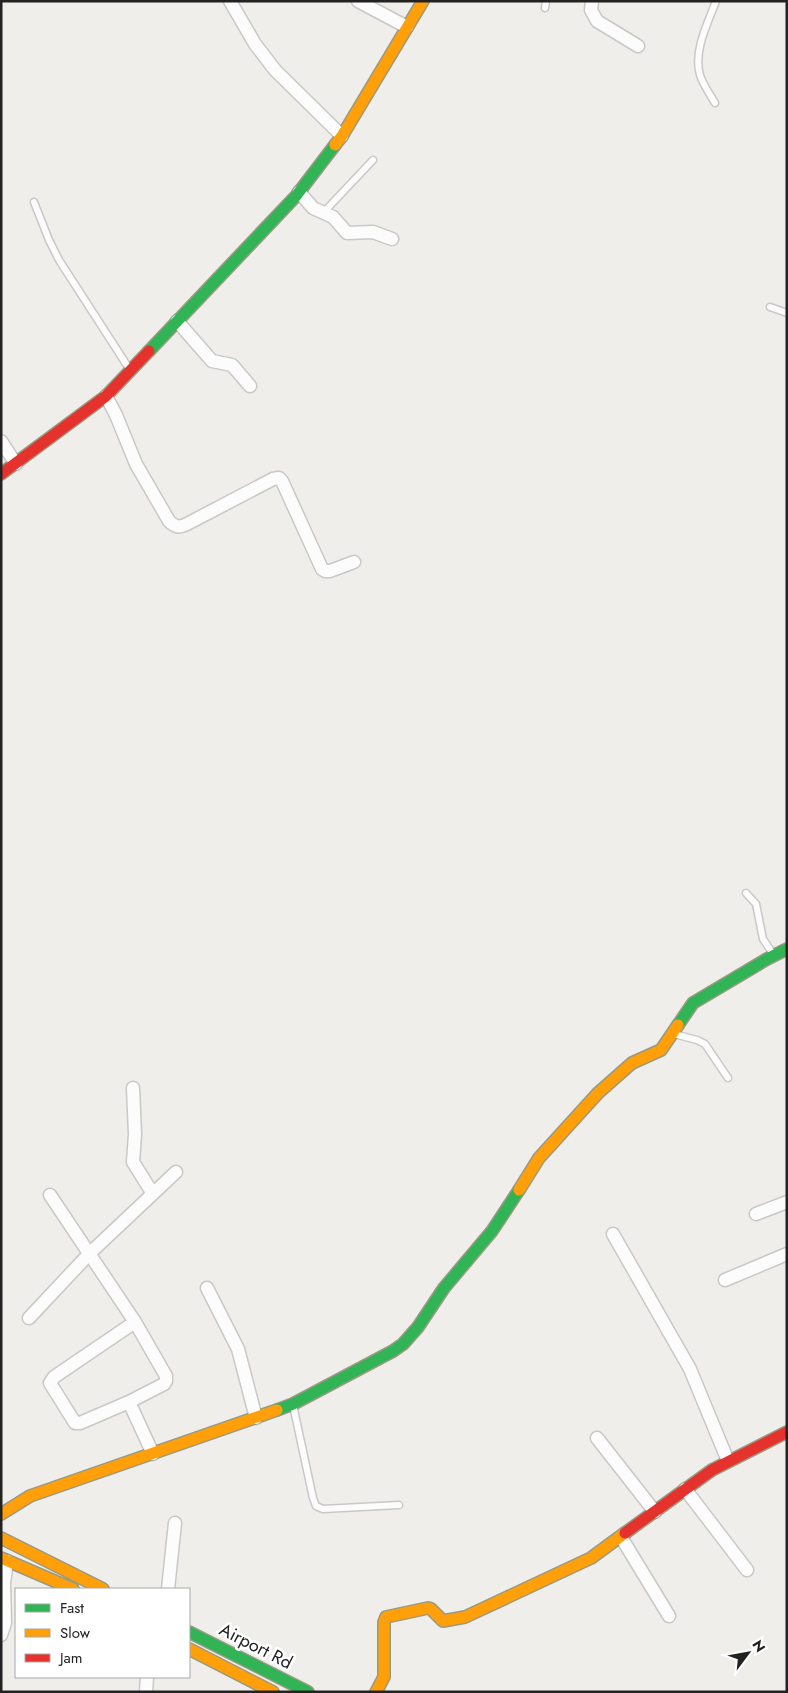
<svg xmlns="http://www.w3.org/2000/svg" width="788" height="1693" viewBox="0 0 788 1693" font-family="Jost,sans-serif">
<rect width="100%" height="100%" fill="#f0eeeb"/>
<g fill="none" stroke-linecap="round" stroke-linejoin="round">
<defs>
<path id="lane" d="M545,8L546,1
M715,103C710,94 703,85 700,75C693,51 708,23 716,1
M34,202L49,240L59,260L130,370
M323,213L373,160
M770,307L787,313
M746,893L756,904L763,939L773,954
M674,1034L697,1040L705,1044L728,1078
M293,1405L313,1498L316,1506L323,1509L399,1505"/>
<path id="street" d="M230,1L255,44L275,70L342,136
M358,1L407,27
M592,1L591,10L597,21L638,46
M299,192L313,208L333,217L347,233L373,232L392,239
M177,321L212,361L232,365L250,386
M106,396L116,415L136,464L169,521C175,527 179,528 187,524L273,479L279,478L282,481L322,569L325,571H330L354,562
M1,441L16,464
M133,1088L135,1134L133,1162L153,1194
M50,1195L135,1322L166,1376V1381L164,1384L129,1402L153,1454
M756,1214L787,1202
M613,1234L690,1369L728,1461
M725,1280L787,1254
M207,1288L238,1349L256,1418
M29,1318L90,1253L176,1172
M129,1402L80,1423H75L50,1383L54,1377L135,1322
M597,1438L655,1512
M685,1489L747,1570
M621,1537L669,1616
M168,1589L175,1523
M1,1635L5,1623L4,1583L7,1561
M146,1692L147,1677"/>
<path id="fast" d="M149,351L296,196L335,145
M678,1025L693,1003L767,959L787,949
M277,1410L293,1404L393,1351L403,1344L418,1327L444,1288L492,1231L519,1190
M189,1632L308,1692"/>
<path id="slow" d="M335,145L342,136L423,1
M519,1190L539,1158L598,1093L632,1063L661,1050L678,1025
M1,1514L30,1496L277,1410
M1,1538L103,1589
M1,1558L73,1589
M189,1649L273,1692
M376,1692L384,1677V1622L386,1617L428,1608L431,1609L443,1621L465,1617L591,1558L625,1533"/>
<path id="jam" d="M1,474L106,396L149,351
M625,1533L712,1470L787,1432"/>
</defs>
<use href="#lane" stroke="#c9c8c7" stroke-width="9"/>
<use href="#street" stroke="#c9c8c7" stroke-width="15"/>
<use href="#fast" stroke="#999a82" stroke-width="14"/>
<use href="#slow" stroke="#999a82" stroke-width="14"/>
<use href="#jam" stroke="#999a82" stroke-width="14"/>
<use href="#lane" stroke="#fdfcfc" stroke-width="6"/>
<use href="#street" stroke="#fdfcfc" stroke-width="12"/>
<use href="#fast" stroke="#30b455" stroke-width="11"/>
<use href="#slow" stroke="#ff9f0a" stroke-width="11"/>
<use href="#jam" stroke="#e5322d" stroke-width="11"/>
</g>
<g text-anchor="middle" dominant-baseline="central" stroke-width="5" stroke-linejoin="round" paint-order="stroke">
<g font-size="18" fill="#222" stroke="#fff">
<text transform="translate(256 1646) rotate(27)">Airport Rd</text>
</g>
</g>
<rect width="788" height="1693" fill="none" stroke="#222222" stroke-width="5"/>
<rect x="15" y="1588" width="175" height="90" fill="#ffffff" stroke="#a7a7a7"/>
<rect x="25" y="1604" width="25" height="8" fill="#30b455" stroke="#a7a7a7"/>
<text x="60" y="1613" font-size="15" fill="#222222">Fast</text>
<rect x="25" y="1629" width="25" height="8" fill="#ff9f0a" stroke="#a7a7a7"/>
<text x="60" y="1638" font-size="15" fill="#222222">Slow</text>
<rect x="25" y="1654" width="25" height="8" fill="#e5322d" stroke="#a7a7a7"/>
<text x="60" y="1663" font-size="15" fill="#222222">Jam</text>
<g transform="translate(748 1653) rotate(58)" stroke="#ffffff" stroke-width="4" paint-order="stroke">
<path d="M0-4L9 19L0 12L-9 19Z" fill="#222222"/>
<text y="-8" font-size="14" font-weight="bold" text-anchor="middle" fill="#222222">N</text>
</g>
</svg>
